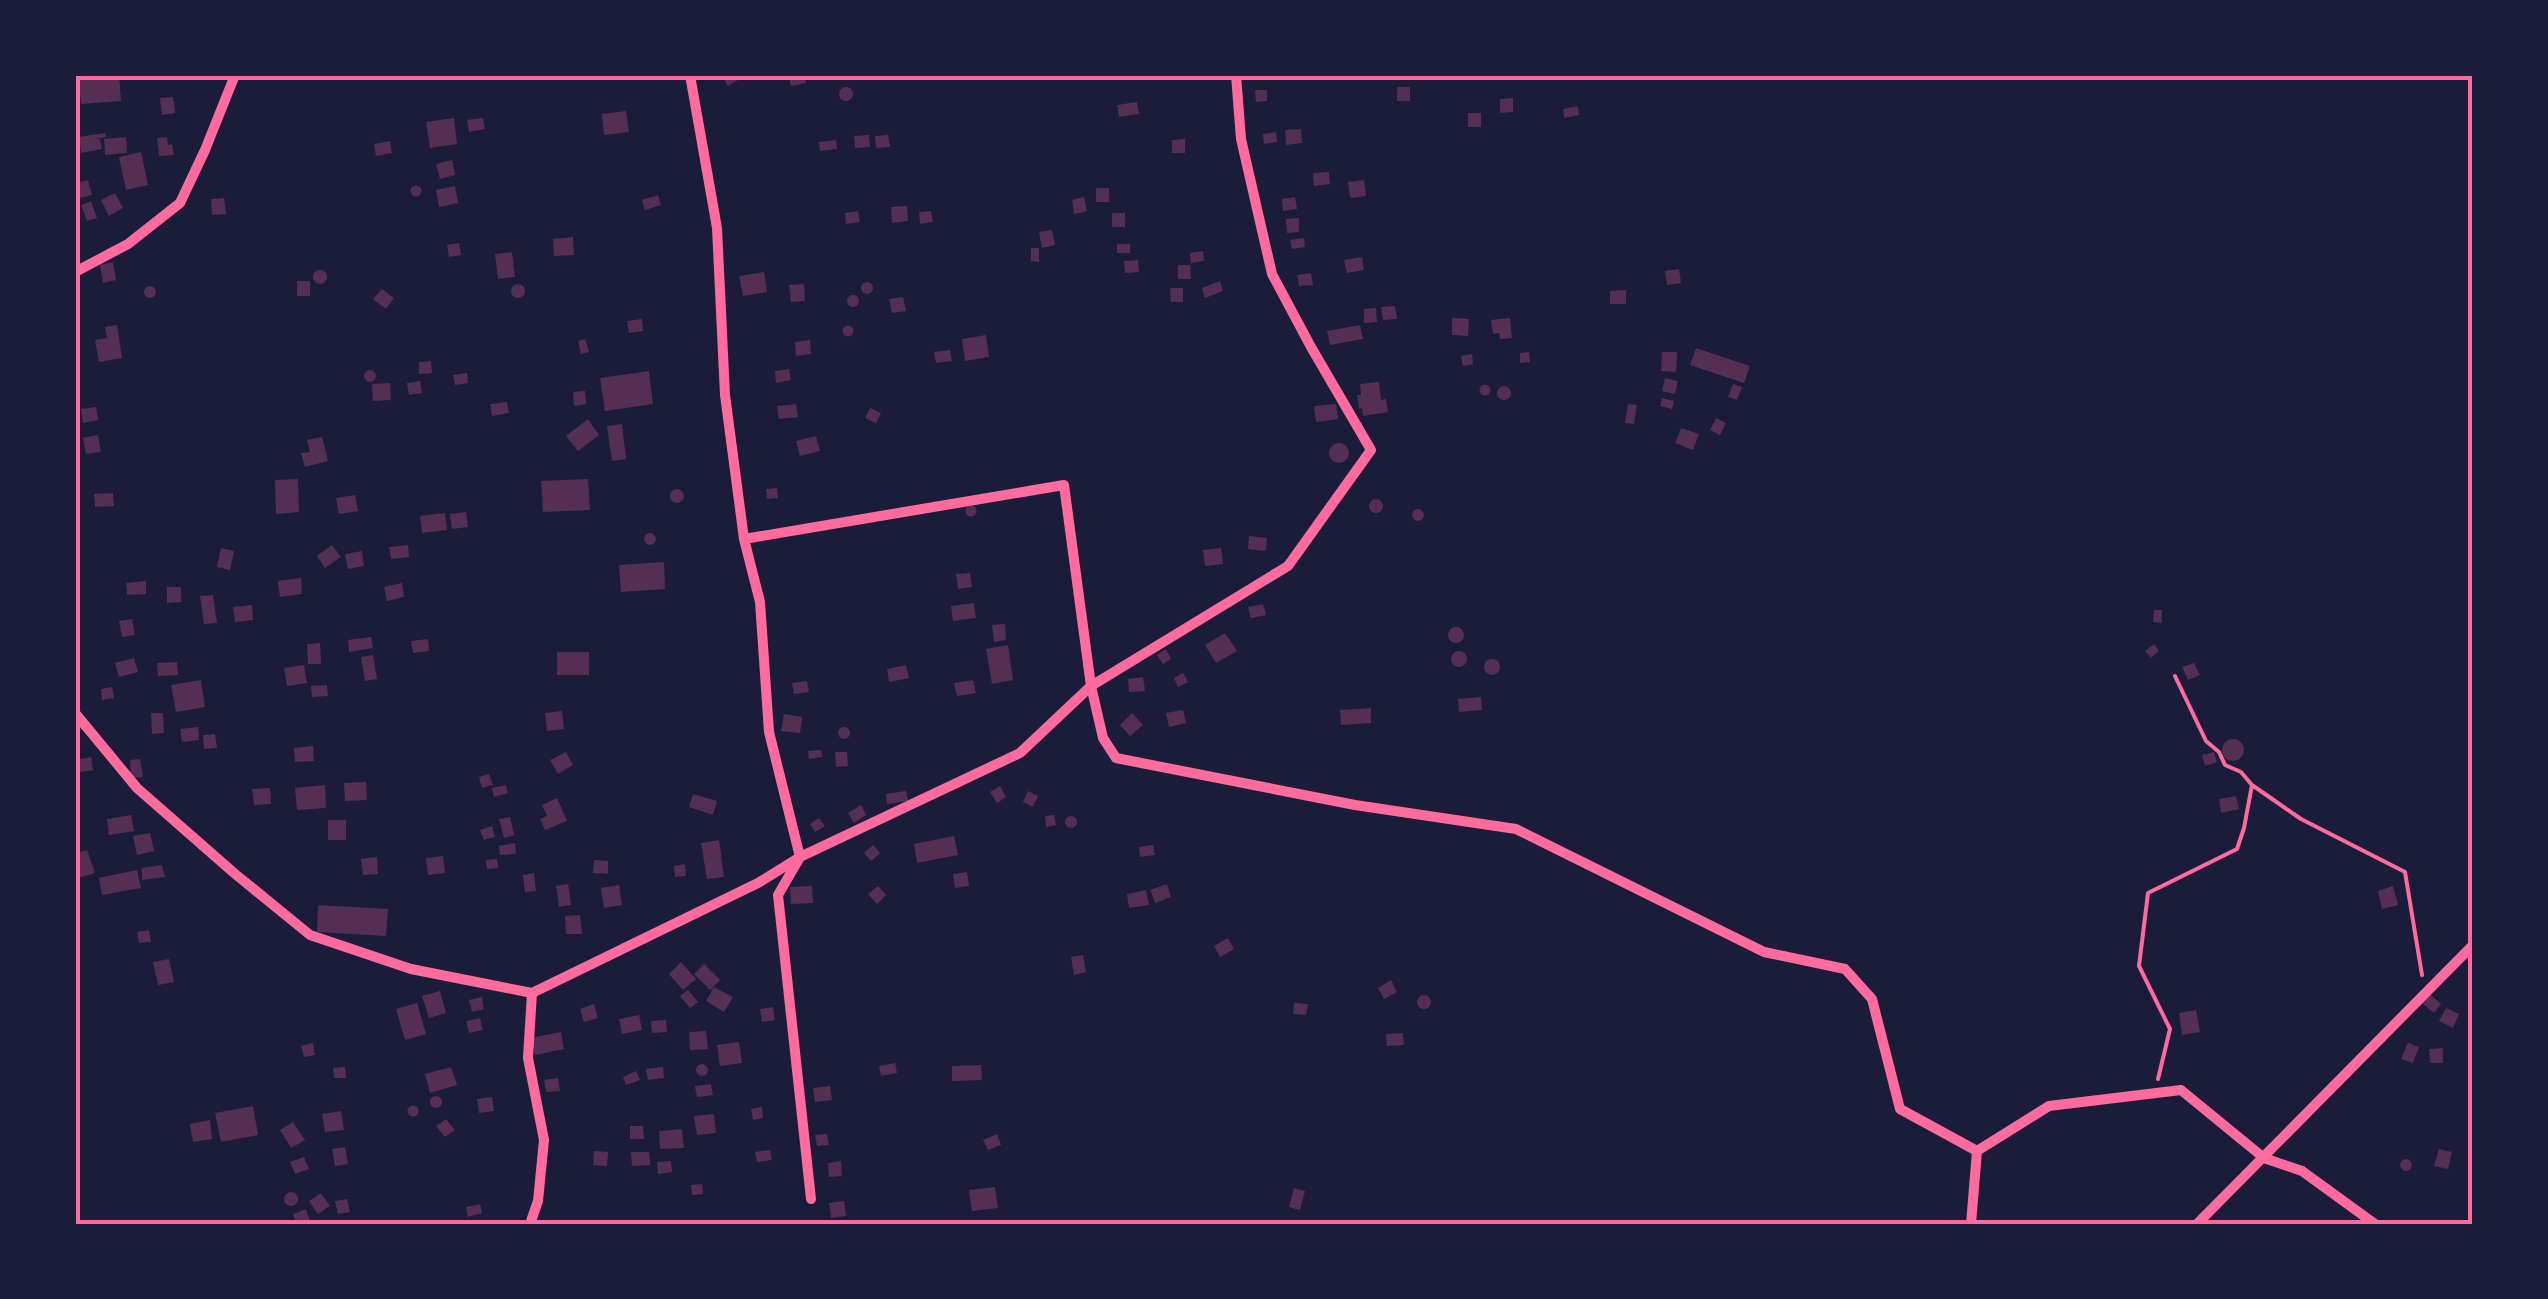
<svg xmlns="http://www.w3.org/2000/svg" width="2548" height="1299" viewBox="0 0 2548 1299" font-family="Roboto,sans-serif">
<rect width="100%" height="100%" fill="#1b1b3a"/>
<path fill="#542f53" d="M78,75H119L121,101L81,104Z
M722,75H746L728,86Z
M805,75L806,83L791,86L789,76Z
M839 94a7 7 0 1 1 14 0a7 7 0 1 1-14 0Z
M1397,87H1410V101H1397Z
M1255,90H1267V101L1256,102Z
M173,97L175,113L162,115L160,98Z
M1513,98V112L1500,113V99Z
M1137,102L1139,114L1119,117L1117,105Z
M1578,106L1579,115L1564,118L1563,109Z
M626,111L629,132L604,135L602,114Z
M1468,113H1481V127H1468Z
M454,118L457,144L430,148L426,122Z
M483,118L485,129L469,132L467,120Z
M1301,129L1302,143L1286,145L1285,130Z
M1276,132L1277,142L1264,144L1263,134Z
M105,133L106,137L95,139H100L102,149L81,153L79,137Z
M869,135L870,147L855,148L854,136Z
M888,135L890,147L876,148L875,136Z
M126,137L127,153L105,155L104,139Z
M167,137L168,145L172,144L174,155L159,156L157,138Z
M1185,139V153H1172V140Z
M836,140L837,149L820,151L819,142Z
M390,141L392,153L376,156L374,144Z
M141,152L148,185L126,190L119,157Z
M452,160L455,175L440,179L436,164Z
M1329,172L1330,184L1314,186L1313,173Z
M88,180L92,195L77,199L75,183Z
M1364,180L1366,196L1350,198L1348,182Z
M410.5 191a5.5 5.5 0 1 1 11 0a5.5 5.5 0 1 1-11 0Z
M455,186L458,203L439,207L436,190Z
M1096,188H1109V202H1096Z
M115,193L123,208L109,216L101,200Z
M658,195L661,205L645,210L642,200Z
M1084,197L1087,211L1074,214L1072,200Z
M1295,197L1297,209L1283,211L1282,199Z
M224,198L226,214L212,215L211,199Z
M91,201L97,218L87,221L81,205Z
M907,206L908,221L892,223L891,207Z
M858,211L860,222L846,224L845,213Z
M931,211L933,222L920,224L919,212Z
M1112,213H1125V227H1112Z
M1299,218V232L1287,233L1286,219Z
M1052,230L1055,245L1042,248L1039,232Z
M573,237L574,255L554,256L553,239Z
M1304,238L1305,247L1292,249L1290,240Z
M459,243L461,255L449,257L447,245Z
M1117,244H1130V253H1117Z
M1031,248H1039V262L1031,261Z
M1203,251L1204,261L1191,263L1190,253Z
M512,252L515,277L498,279L495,254Z
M1362,257L1364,270L1347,273L1344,260Z
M1138,260L1139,272L1125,273L1124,261Z
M113,262L116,280L103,283L100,265Z
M1178,265H1190L1191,279H1178Z
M1679,269L1681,283L1667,285L1665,271Z
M313 277a7 7 0 1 1 14 0a7 7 0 1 1-14 0Z
M764,272L767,292L743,296L739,276Z
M1311,273L1313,285L1299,286L1297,275Z
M297,281H310V296H297Z
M1220,281L1223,291L1205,298L1202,288Z
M861 288a6 6 0 1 1 12 0a6 6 0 1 1-12 0Z
M804,284L805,301L791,302L789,285Z
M511 291a7 7 0 1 1 14 0a7 7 0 1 1-14 0Z
M144 292a6 6 0 1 1 12 0a6 6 0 1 1-12 0Z
M1170,288H1183V302H1171Z
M382,289L394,298L386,309L373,299Z
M1626,290V304H1610V291Z
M847 301a6 6 0 1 1 12 0a6 6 0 1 1-12 0Z
M903,297L906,311L892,313L889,299Z
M1395,306L1397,319L1383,320L1381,307Z
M1376,308L1377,322L1364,323V309Z
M1452,318L1469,319L1468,336L1452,335Z
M1510,318L1512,338L1500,339L1499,333L1493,334L1491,320Z
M642,319L643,331L629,333L627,321Z
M117,325L122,358L99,362L95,340L107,338L105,327Z
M1360,325L1363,339L1330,345L1327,331Z
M842.5 331a5.5 5.5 0 1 1 11 0a5.5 5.5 0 1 1-11 0Z
M986,335L989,357L965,361L962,339Z
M585,339L589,352L581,354L578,341Z
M810,340L811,354L796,356L795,342Z
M1696,348L1750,366L1744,383L1690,365Z
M950,350L952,361L936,363L934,352Z
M1529,352L1530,362L1520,363V353Z
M1662,352H1677L1676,372L1661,371Z
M1472,354L1473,364L1463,366L1461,356Z
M431,361L432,373L419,374V362Z
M789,369L791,380L776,383L775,371Z
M364 376a6 6 0 1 1 12 0a6 6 0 1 1-12 0Z
M649,371L653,404L605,411L600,378Z
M467,373L468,383L455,385L453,375Z
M1665,378L1678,381L1675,394L1662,391Z
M420,381L422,393L409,395L407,383Z
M1379,382L1381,400L1386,399L1388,412L1363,416L1362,408L1359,409L1357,395H1361L1360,384Z
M390,383L391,400L373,401L372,384Z
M1733,384L1742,387L1737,400L1728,397Z
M1479.5 390a5.5 5.5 0 1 1 11 0a5.5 5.5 0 1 1-11 0Z
M1497 393a7 7 0 1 1 14 0a7 7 0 1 1-14 0Z
M585,391L586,404L574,406L573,392Z
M1662,398L1674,401L1672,409L1660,406Z
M507,402L509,413L492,416L490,404Z
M796,404L798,417L779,419L777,406Z
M1336,404L1338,419L1316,422L1314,406Z
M1628,404L1637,405L1634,424L1625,423Z
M96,407L98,420L83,423L81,409Z
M870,408L881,413L876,423L865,418Z
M1716,418L1726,423L1720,435L1710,430Z
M588,419L599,435L578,451L566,436Z
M622,424L626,459L612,461L607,426Z
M1681,428L1699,434L1693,450L1675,443Z
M98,435L101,452L86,454L83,438Z
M816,436L820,451L800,456L796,441Z
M322,437L328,461L305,467L301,453L310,452L307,440Z
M1329 453a10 10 0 1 1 20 0a10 10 0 1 1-20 0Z
M298,479L299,512L276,514L275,480Z
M588,479L590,510L543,512L541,481Z
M777,488L778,498L767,499L766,489Z
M670 496a7 7 0 1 1 14 0a7 7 0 1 1-14 0Z
M113,493L114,506L95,507L94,494Z
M355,495L358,511L339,514L336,498Z
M1369 506a7 7 0 1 1 14 0a7 7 0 1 1-14 0Z
M965.5 511a5.5 5.5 0 1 1 11 0a5.5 5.5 0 1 1-11 0Z
M1412 515a6 6 0 1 1 12 0a6 6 0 1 1-12 0Z
M466,512L468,527L452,529L450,514Z
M445,513L447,530L422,533L420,516Z
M644 539a6 6 0 1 1 12 0a6 6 0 1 1-12 0Z
M1249,536L1267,538L1266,551L1248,549Z
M332,545L341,557L325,568L317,556Z
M408,545L409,557L391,559L389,547Z
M221,548L234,551L230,570L217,567Z
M1221,548L1223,564L1205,566L1203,550Z
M362,551L364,566L348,569L345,554Z
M664,562L665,589L621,592L619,565Z
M970,573L972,587L958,589L956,574Z
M301,578L302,594L280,597L278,581Z
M146,581V594L127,595L126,583Z
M402,583L404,597L387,601L384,587Z
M167,587H181V602L167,603Z
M213,595L217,623L204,624L200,596Z
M974,603L976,618L953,621L951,606Z
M1263,604L1266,615L1251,618L1248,607Z
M252,605L253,620L235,622L233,607Z
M2154,610H2162V623L2153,622Z
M132,619L135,635L122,637L119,621Z
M1005,624L1006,640L994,642L992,625Z
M1448 635a8 8 0 1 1 16 0a8 8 0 1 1-16 0Z
M1225,633L1237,651L1216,663L1205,645Z
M371,637L373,648L349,652L348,640Z
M428,639L429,651L413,653L411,641Z
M320,643L321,664H308L307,644Z
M2154,644L2159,651L2151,658L2145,651Z
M1008,645L1013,680L992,684L986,649Z
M1166,649L1171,659L1163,664L1157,655Z
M1451 659a8 8 0 1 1 16 0a8 8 0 1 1-16 0Z
M557,652H589V675H557Z
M373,655L377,679L365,681L361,657Z
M134,658L138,672L119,677L115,663Z
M1484 667a8 8 0 1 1 16 0a8 8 0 1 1-16 0Z
M177,662L178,675L158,676L157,663Z
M2194,663L2200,675L2188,680L2182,667Z
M304,665L307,683L287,686L284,668Z
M906,665L909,678L889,682L887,669Z
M1183,673L1188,682L1178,687L1174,678Z
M1143,677L1145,691L1129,692L1128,679Z
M201,680L205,707L176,712L171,685Z
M973,680L976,693L957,696L954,683Z
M807,681L809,692L794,694L792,683Z
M327,685L328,696L312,697L311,686Z
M112,687L114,698L102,700L101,689Z
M1481,697L1482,710L1459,712L1458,699Z
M1371,708V723L1341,725L1340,710Z
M1183,710L1186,723L1169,727L1166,713Z
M562,711L564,729L547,731L545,713Z
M151,713H163L164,733L152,734Z
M1132,713L1143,725L1130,736L1120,725Z
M784,714L802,717L800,733L781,731Z
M198,727L199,740L182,742L180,729Z
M838 733a6 6 0 1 1 12 0a6 6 0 1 1-12 0Z
M215,734L217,748L204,749L203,735Z
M2222 750a11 11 0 1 1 22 0a11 11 0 1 1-22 0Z
M313,746L314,761L295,762L294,748Z
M821,750L822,757L809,759L808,751Z
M566,752L573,765L558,774L550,760Z
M835,752H847L848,766L836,767Z
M2214,752L2217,762L2205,766L2202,755Z
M91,757L93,770L76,773L75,760Z
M140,759L143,777L131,778L130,760Z
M489,774L493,785L482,788L479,777Z
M366,782L367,800L345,801L344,783Z
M325,785L326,808L297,810L295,788Z
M506,785L508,793L494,797L492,788Z
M1000,786L1006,797L997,803L990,792Z
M270,788L271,804L254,805L252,789Z
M906,791L908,801L887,804L886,794Z
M1028,791L1038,796L1033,807L1023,802Z
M693,794L717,801L713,815L689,807Z
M2236,796L2239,809L2221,813L2219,799Z
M557,798L567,821L545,830L540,819L547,816L542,805Z
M861,805L866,815L854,823L848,813Z
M131,815L134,831L109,835L107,819Z
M1054,815L1056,825L1046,827L1045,816Z
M1065 822a6 6 0 1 1 12 0a6 6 0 1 1-12 0Z
M510,817L514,835L504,838L499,819Z
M819,818L825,826L815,832L810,824Z
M328,820H346V840H328Z
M492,826L495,837L484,840L480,830Z
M150,833L154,851L137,855L133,836Z
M954,836L958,855L917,863L914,844Z
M719,840L724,877L707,879L701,843Z
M515,843L516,854L500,855L499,846Z
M873,845L880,853L871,861L864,853Z
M1153,845L1155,855L1140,857L1139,847Z
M87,850L95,873L78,878L75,854Z
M443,856L445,873L428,875L426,858Z
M377,857L378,874L363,875L361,859Z
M497,859L498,868L487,869L486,860Z
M594,860L608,861V874L593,873Z
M685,864L686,876L675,877L674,866Z
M162,865L165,877L142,880V868Z
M137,870L141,888L102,895L99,878Z
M967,872L969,886L955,888L953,874Z
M534,873L536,891L525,892L523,875Z
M568,884L571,905L559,907L556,886Z
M1167,884L1171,897L1155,903L1150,890Z
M619,885L622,905L604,908L601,888Z
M812,886L813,903L791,904L790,887Z
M878,886L886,895L877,904L868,894Z
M2393,886L2398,905L2382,909L2378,891Z
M1146,890L1149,905L1129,908L1127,894Z
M318,905L388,909L386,936L317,932Z
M580,915L582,934H566L565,916Z
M149,930L151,942L139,943L137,932Z
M1228,938L1234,949L1220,957L1214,946Z
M1083,955L1086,972L1074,975L1071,957Z
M169,959L174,982L158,985L153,962Z
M681,962L696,979L683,990L669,974Z
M704,964L720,980L710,990L694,974Z
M1391,980L1397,992L1384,999L1378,988Z
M714,987L733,997L724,1012L706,1001Z
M688,990L698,1002L690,1008L680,996Z
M440,991L446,1013L429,1018L422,996Z
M2430,994L2441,1004L2434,1013L2422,1003Z
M1417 1002a7 7 0 1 1 14 0a7 7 0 1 1-14 0Z
M482,997L484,1009L472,1012L469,1000Z
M417,1003L426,1034L405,1040L396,1009Z
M1294,1003L1308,1004L1306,1015L1293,1014Z
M594,1004L598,1018L584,1022L580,1009Z
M773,1007L775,1020L762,1022L760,1009Z
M2446,1008L2459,1014L2453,1028L2439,1021Z
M2196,1010L2200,1032L2182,1035L2179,1013Z
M639,1015L642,1030L622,1034L619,1019Z
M480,1018L483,1030L469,1033L466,1021Z
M666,1020L667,1032L652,1033L651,1021Z
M706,1031L708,1049L690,1050L689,1032Z
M561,1032L564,1049L535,1055L531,1038Z
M1403,1033L1404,1045L1387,1046L1386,1034Z
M739,1042L742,1063L720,1066L717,1045Z
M313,1043L315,1055L304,1057L301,1046Z
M2408,1043L2419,1047L2413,1063L2401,1059Z
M2443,1048V1063H2430L2429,1049Z
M895,1063L897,1073L881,1076L879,1066Z
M696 1070a6 6 0 1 1 12 0a6 6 0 1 1-12 0Z
M981,1065L982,1080L952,1081V1066Z
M345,1067L346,1078H334L333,1068Z
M451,1067L457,1085L430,1093L425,1074Z
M663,1067L664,1078L648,1080L646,1069Z
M636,1071L640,1080L626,1085L623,1077Z
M558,1078L560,1091L546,1092L544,1080Z
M711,1084L713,1095L697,1097L695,1086Z
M830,1086L832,1100L815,1102L813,1088Z
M430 1102a6 6 0 1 1 12 0a6 6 0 1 1-12 0Z
M492,1097L494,1111L479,1113L477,1099Z
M407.5 1111a5.5 5.5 0 1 1 11 0a5.5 5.5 0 1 1-11 0Z
M253,1106L258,1135L221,1142L215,1113Z
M762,1107L763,1118L753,1120L751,1109Z
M341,1111L344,1130L325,1132L322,1114Z
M714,1114L716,1133L697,1135L694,1116Z
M446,1119L455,1130L445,1137L436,1126Z
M210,1120L212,1139L193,1142L190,1124Z
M293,1122L305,1140L291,1148L280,1130Z
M630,1126H643L644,1139H630Z
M682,1129L684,1148L660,1149L659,1131Z
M827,1134L829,1145L817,1146L815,1135Z
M997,1134L1001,1145L988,1150L983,1140Z
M345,1147L348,1164L335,1166L332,1149Z
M2439,1149L2452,1152L2448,1169L2434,1166Z
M770,1150L772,1160L757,1162L755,1152Z
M594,1151L608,1152L607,1166L593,1165Z
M631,1152H649L650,1165L632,1166Z
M304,1157L309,1169L295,1174L290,1162Z
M2400 1165a6 6 0 1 1 12 0a6 6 0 1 1-12 0Z
M671,1161L672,1172L658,1174L657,1162Z
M841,1161L842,1176L829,1177L828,1163Z
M702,1184L703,1194L692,1195L691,1185Z
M995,1187L998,1208L972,1211L969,1190Z
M1294,1188L1305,1191L1300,1210L1289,1207Z
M284 1199a7 7 0 1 1 14 0a7 7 0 1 1-14 0Z
M321,1193L330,1206L318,1214L309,1201Z
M347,1199L350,1212L338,1214L335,1201Z
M844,1201L846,1216L831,1218L829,1203Z
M480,1204L482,1213L468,1217L466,1207Z
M306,1209L310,1221L297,1224L293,1214Z"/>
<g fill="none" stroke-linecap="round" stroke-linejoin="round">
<path stroke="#ff6b9d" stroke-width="4" d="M2175,676L2206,741L2219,752L2225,765L2241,772L2252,785
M2158,1079L2170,1029L2139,966L2148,893L2237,849L2244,828L2252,785L2301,819L2405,872L2422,975"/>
<path stroke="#ff6b9d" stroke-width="10" d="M690,75L717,228L725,395L744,539L760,602L769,732L800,857L778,895L811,1199
M75,272L128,244L180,203L205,150L235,75
M744,539L1064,485L1091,686L1103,738L1116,758L1355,805L1516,829L1764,952L1845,969L1872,999L1900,1109L1977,1151
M75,713L137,788L234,873L310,935L411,969L532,993
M530,1224L538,1201L544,1140L528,1058L532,993L758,883L800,857L1020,753L1091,686L1288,566L1371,450L1311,347L1272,274L1241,139L1236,75
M1971,1224L1977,1151L2049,1106L2181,1090L2264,1158L2302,1171L2375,1224
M2197,1224L2473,945"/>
</g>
<rect width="2548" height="1299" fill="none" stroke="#1b1b3a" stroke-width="155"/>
<rect x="78" y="78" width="2392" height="1144" fill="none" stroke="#ff6b9d" stroke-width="4"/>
</svg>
